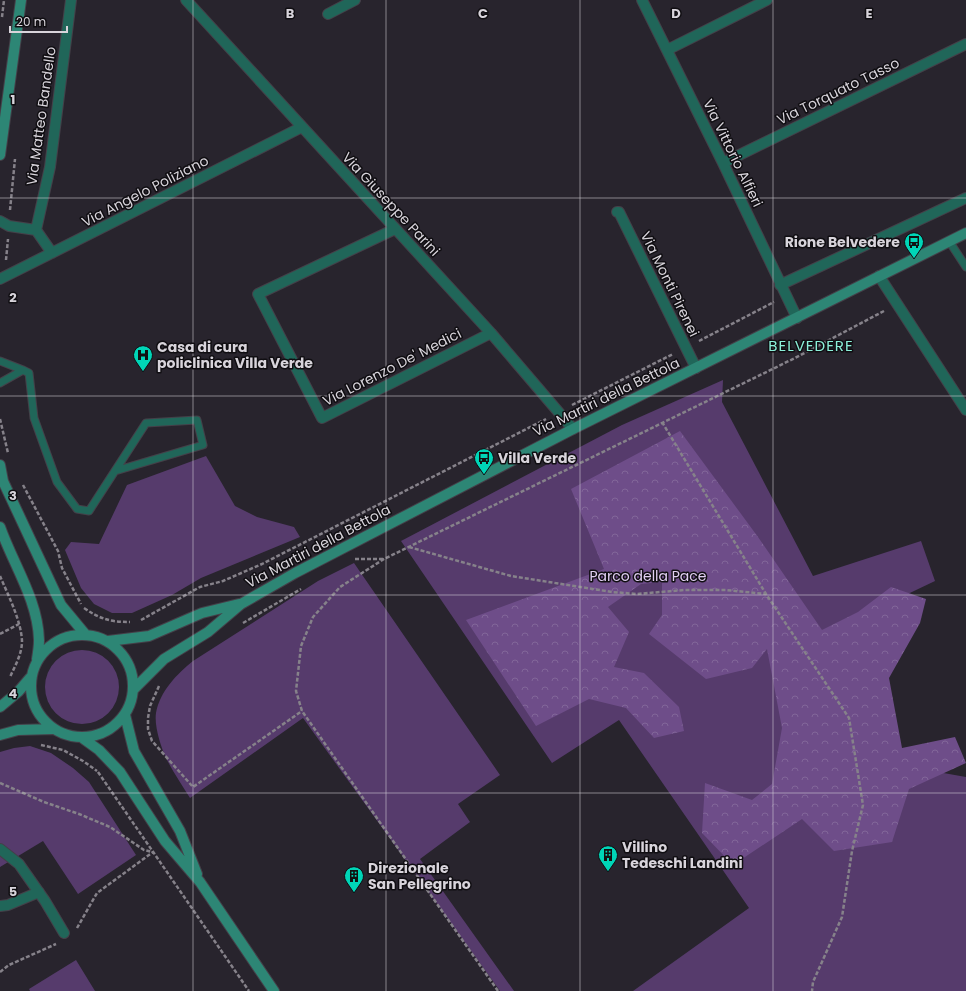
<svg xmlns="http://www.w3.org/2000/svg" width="966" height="991" viewBox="0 0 966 991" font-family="Poppins,sans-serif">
<defs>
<pattern id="forest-crowns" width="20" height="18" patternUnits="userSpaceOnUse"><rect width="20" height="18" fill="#6e4d89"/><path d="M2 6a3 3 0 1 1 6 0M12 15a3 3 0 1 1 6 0" fill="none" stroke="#826699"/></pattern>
</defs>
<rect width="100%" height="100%" fill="#28242d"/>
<path fill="#563b6c" d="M723,380L722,402L813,576L921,541L935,581L851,621L904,766L966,777V991H633L749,908L619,720L552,763L401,541L622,425Z
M206,456L235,506L257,517L294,527L300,537L201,578L172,595L132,613H112L94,604L81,588L65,550L71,542L99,544L127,485Z
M354,563L500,775L458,804L470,822L420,859L514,991H500L303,718L190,798C182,785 173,772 166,758C161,747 154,726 156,713C160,691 177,674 193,661L318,581Z
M45 687a37 37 0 1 1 74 0a37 37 0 1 1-74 0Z
M30,746L51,753L73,768L89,782L136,855L78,894L43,841L0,867V752L14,748Z
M76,960L95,991H30L29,989Z"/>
<path fill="url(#forest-crowns)" d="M680,431L758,537L822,630L858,612L891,587L926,599L920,623L889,678L902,748L955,737L966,763L909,789L892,842L834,851L802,819L733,865L702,833L705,783L752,800L772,784L782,728L767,649L752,668L706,679L649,634L662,615V582L641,584L608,607L629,632L614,667L644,673L679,707L684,731L654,738L626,708L589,699L536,726L466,620L604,569L571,489Z"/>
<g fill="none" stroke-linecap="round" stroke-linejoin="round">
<defs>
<path id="lane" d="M949,241L966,267
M0,361L23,370
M0,383L23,370L29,373L34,418L57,482L77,509L89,511L146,423L197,420L203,445L115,471"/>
<path id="street" d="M186,0L491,333L573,429
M642,0L723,163L797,318
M328,14L355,0
M667,50L767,0
M723,163L966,44
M617,212H619L696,368
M0,221L9,226L36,230
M395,229L258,294L322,418L491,333
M52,253L36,230L50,167L71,0
M879,276L966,410
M0,279L302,127
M780,285L966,198
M0,849L19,864L45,901L64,933
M0,906L8,905L39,892"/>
<path id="secondary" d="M0,155L21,0
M0,465L3,481L61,605L85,634
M0,527C13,564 38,600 39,640C39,646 38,653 37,659
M31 686a51 51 0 1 1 102 0a51 51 0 1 1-102 0Z
M108,641L149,636L202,613L239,604
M133,690L164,659L208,632L241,604L295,573L573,429L966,233
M0,707L18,692L30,678
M125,715L134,751L180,831L197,874
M0,735L18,730L53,729
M81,737L99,750L120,772L165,841L200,882L274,991"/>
</defs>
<use href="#lane" stroke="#444049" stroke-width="9"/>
<use href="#street" stroke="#444049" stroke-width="12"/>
<use href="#secondary" stroke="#444049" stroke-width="12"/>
<path stroke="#86828a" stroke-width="2.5" stroke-dasharray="4 2" stroke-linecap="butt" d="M2,17L4,0
M10,210L15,159
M6,260L8,239
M699,341L774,302
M572,405L673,354
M0,419L8,453
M662,422L766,594L849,718L863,805L852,851L842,917L813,982L812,991
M23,485L58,551L62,568L81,604
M409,547L511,576L612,592L637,594L684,590H726L766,594
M355,559H384
M0,576C8,595 21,620 22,641C22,654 15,666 10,677
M84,608C100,619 110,622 130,622
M141,620L200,587L223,581L262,564L546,419
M243,623L301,589
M0,634L19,624
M159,686L150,706L148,718V729L152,741L193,787L302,711
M41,745L63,750L83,761L97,771
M98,772L249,991
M0,783L44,802L79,814L110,827L144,850L152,852
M77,928L97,893L153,852
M0,972L9,965L56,944
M498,991L302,711L296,691L301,646L313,617L340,587L384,559L795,358L884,311L883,310"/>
<use href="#lane" stroke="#206659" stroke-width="7"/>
<use href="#street" stroke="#206659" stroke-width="10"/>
<use href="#secondary" stroke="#2d8675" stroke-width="10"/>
</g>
<path fill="none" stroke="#d8d4db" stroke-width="1" stroke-opacity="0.55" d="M193,0V991M386,0V991M580,0V991M773,0V991M0,198H966M0,396H966M0,595H966M0,793H966"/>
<defs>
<symbol id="bus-pin" viewBox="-11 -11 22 30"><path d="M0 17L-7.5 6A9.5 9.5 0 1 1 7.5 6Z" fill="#00d5b7" stroke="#100e12"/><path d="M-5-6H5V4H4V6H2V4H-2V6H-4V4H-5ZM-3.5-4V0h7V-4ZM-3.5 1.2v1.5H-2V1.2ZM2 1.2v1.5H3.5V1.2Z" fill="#111"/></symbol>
<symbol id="hospital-pin" viewBox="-11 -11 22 30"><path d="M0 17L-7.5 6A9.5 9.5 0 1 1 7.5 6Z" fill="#00d5b7" stroke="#100e12"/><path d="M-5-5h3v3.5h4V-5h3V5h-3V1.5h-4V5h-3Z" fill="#111"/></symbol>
<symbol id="building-pin" viewBox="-11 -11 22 30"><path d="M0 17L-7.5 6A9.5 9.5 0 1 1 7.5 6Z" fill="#00d5b7" stroke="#100e12"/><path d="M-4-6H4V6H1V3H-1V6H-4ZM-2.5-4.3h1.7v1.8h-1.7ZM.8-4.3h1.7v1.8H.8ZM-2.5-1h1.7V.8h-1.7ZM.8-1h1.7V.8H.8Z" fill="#111"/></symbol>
</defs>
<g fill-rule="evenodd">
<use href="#bus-pin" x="903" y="231" width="22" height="30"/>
<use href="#hospital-pin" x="132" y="344" width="22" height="30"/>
<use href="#bus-pin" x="473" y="447" width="22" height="30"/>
<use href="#building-pin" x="597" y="844" width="22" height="30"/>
<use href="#building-pin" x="343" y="865" width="22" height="30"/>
</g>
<g text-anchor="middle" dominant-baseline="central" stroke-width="3" stroke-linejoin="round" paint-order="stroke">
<g font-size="14" fill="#d8d4db" stroke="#100e12">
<text transform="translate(838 91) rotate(-26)">Via Torquato Tasso</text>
<text transform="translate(41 116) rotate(-82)">Via Matteo Bandello</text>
<text transform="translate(733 153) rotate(64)">Via Vittorio Alfieri</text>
<text transform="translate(145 191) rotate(-27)">Via Angelo Poliziano</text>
<text transform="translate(391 204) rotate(47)">Via Giuseppe Parini</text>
<text transform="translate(670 284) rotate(64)">Via Monti Pirenei</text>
<text transform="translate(392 367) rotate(-27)">Via Lorenzo De' Medici</text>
<text transform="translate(606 397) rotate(-26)">Via Martiri della Bettola</text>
<text transform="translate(318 546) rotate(-28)">Via Martiri della Bettola</text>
</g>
<g font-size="14" font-weight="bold" fill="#d8d4db" stroke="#100e12" text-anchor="start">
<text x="900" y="242" text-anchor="end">Rione Belvedere</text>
<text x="157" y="347">Casa di cura<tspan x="157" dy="16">policlinica Villa Verde</tspan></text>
<text x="498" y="458">Villa Verde</text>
<text x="622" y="847">Villino<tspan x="622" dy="16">Tedeschi Landini</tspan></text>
<text x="368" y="868">Direzionale<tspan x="368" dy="16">San Pellegrino</tspan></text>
</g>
<g font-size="14" fill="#e1cff2" stroke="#100e12">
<text x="648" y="576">Parco della Pace</text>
</g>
<g font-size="15" letter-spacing="1" fill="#8cf0d9" stroke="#100e12">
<text x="811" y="345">BELVEDERE</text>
</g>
</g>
<g font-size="13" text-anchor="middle" font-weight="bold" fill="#d8d4db" stroke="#100e12" stroke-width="3" stroke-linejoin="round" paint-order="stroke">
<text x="290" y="18">B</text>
<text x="483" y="18">C</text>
<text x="676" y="18">D</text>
<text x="869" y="18">E</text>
<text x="13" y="104">1</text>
<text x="13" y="302">2</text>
<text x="13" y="500">3</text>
<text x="13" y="698">4</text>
<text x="13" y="896">5</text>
</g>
<path d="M10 26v6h57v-6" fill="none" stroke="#d8d4db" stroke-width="2"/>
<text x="16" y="26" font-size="12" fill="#d8d4db" stroke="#100e12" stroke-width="3" paint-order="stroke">20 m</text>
</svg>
